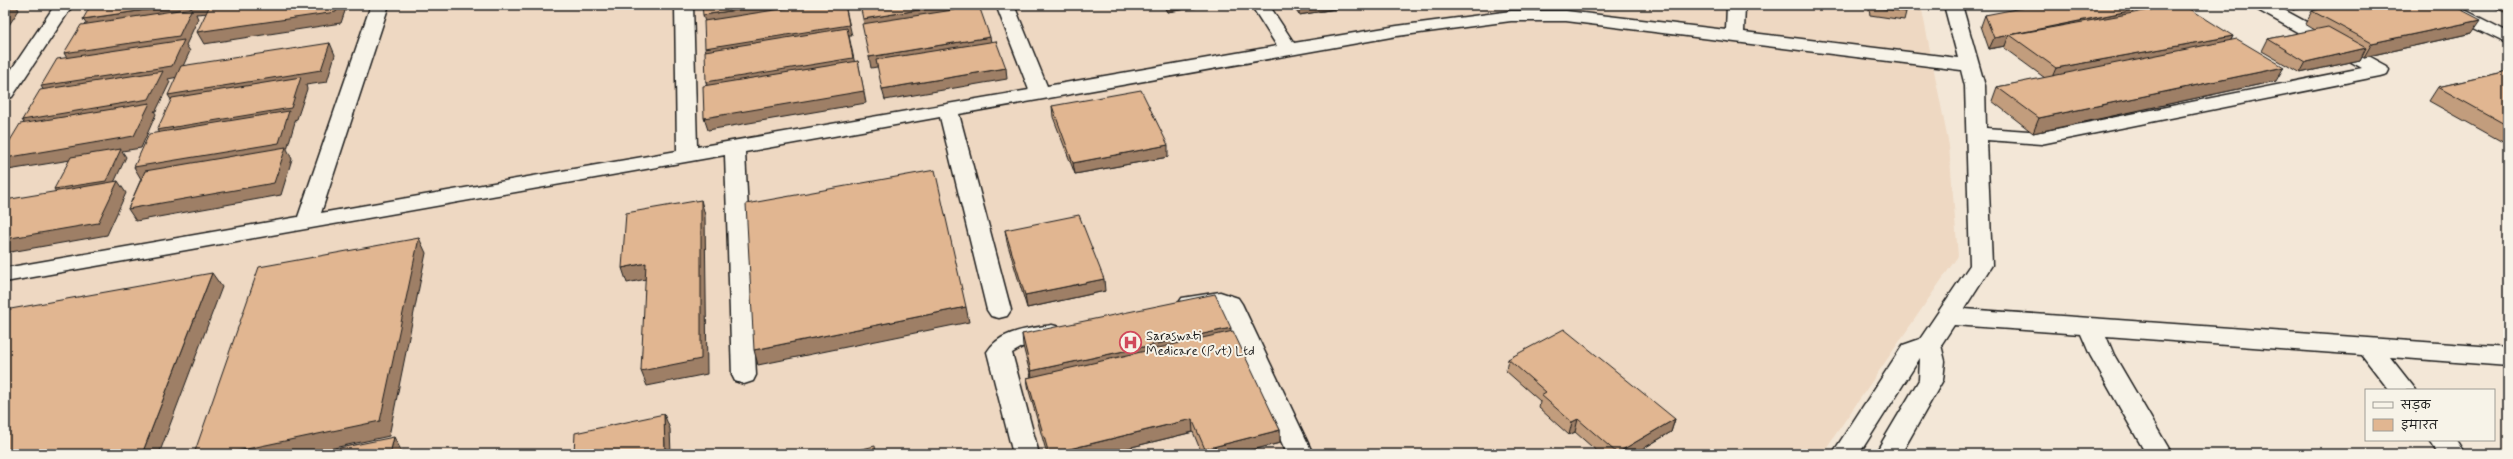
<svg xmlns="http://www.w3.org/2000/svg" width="2513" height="459" viewBox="0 0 2513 459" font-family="Mynerve,'Playpen Sans Deva',sans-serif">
<rect width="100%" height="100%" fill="#f3e7d7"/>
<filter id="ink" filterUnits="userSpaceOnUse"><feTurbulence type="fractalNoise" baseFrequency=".025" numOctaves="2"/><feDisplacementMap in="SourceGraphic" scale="8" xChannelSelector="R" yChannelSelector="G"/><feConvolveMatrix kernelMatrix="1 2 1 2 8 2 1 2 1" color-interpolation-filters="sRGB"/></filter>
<g filter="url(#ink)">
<path fill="#eed8c2" d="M5,5H1921L1949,146L1958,256L1822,454H5Z"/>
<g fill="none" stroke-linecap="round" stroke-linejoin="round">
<defs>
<path id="minor" d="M55,5H73L12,97L5,99V79Z
M371,5H389L321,213L677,151L675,5H693L697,147L1029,90L996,5H1014L1047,86L1277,46L1251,5H1269L1294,43L1397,26L1511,11H1566L1726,30L1727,5H1745L1744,32L1958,58L1944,5H1962L1985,86L1986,128L2041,132L2362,68L2256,9L2253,5H2275L2387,66L2389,70L2387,74L2380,76L2041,144L1987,140L1992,265L1964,309L2508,348V366L2390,357L2416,390H2389L2362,355L2106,336L2114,355L2172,454H2146L2090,355L2081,334L1954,325L1941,345L1945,361L1943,380L1901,454H1875L1919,380L1920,358L1859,454H1832L1903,345L1920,339L1970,265L1965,86L1961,70L1566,21H1511L1397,36L959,114L1011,310L1007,316L999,318L991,316L987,310L940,117L745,152L756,375L753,381L744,384L735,381L732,375L725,155L5,282V268L298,217Z
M2432,5H2455L2508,32V44L2435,9Z
M1220,292L1238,298L1242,304L1313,454H1287L1221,309L1190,312L1182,310L1178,304L1182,298Z
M1052,325L1060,327L1064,333L1060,339L1024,346L1012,353L1039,454H1013L987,352C1000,330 1029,329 1052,325Z
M2429,440H2456L2465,454H2438Z"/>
</defs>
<use href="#minor" stroke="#1c1c1c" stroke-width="3"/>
<use href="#minor" fill="#f7f3e8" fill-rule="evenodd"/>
</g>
<path fill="#c29d7d" stroke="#1c1c1c" d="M1163,5H1207V6L1167,12Z
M1292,5H1359L1299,15Z
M1868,5H1922L1921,10L1905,8L1906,12L1904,20L1870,15Z
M2285,5H2315L2293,10Z
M2490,5H2508V14Z
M2312,11L2472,33L2364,57L2362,56L2360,60L2300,73L2262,51L2268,39L2315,30L2305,24Z
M2133,13L2233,36L2231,40L2276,81L2033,133L1992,101L1997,87L2045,78L2004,48L2005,46L1989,49L1981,26L1985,15Z
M2508,71V145L2429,101L2438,87Z
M1052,106L1168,157L1075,174L1053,117Z
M1005,230L1105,291L1027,308L1007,242Z
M1231,332L1280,430V443L1236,454H1202L1193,432L1103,454H1047L1029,391L1027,378L1031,377L1023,346L1022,334Z
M1508,359L1675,419L1671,432L1634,454H1600L1575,432L1569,435L1539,408L1540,401L1506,371Z"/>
<path fill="#9e7f66" stroke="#1c1c1c" d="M5,5H16L19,10L5,31Z
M180,5H212L209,13L196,14L198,19L186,45L190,51L178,77L168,79L170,82L156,111H154L156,114L141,148L122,151L126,157L111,189L60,198L54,189L120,152L8,170L5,167V158L29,131L22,120L48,98L41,86L71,65L64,53L90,30L83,19Z
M338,5H347L341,23L204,44L197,32Z
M769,5H840L706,26L703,15Z
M845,5L852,36H849L856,69L709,93L706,82L708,59L705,48Z
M949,5H975L976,12L865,30L863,19Z
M1166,5H1207V6L1167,12Z
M1299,5H1359L1299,15Z
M2295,5H2315L2293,10Z
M2134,10L2129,21L2010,35Z
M2481,20L2472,33L2364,57L2372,43Z
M2009,35L2005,46L1989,49L1994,38Z
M2233,36L2226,49L2050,82L2056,68Z
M990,37L992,48L871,68L869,57Z
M330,43L335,55L327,82L306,85L307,89L297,119L294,120L295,122L287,149L292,159L281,195L136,221L128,209L141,179L134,167L164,142L157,130L175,106L168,95Z
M2366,48L2360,60L2300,73L2306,62Z
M858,61L866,103L708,130L704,118Z
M2284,67L2276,81L2033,133L2039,118Z
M1006,68L1007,79L885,100L882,89Z
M1168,145V157L1075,174L1073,163Z
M118,181L126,193L107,235L5,253V239Z
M701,200L705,215L707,374L647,386L641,371Z
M419,238L426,253L389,436L306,454H223Z
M646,263L651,278L627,283L622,268Z
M212,273L222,287L159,454H142Z
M1104,279L1105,291L1027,308L1025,295Z
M966,307L969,322L758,365L754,350Z
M1231,328V341L1033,383L1031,371Z
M664,414L670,429L671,454H665Z
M1192,419L1193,432L1103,454H1050Z
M1578,419L1575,432L1569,435L1572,422Z
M1675,419L1671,432L1634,454H1617V453Z
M1280,430V443L1236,454H1205V449Z
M394,437L402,452V454H390Z"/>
<path fill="#e1b691" stroke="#1c1c1c" d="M5,5H8L5,10Z
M91,5H180L83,19Z
M210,5H338L336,12L197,32Z
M702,5H769L703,15Z
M807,5H845L849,25L705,48L704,21Z
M860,5H949L863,19Z
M1872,5H1905L1906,12L1872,7Z
M2037,5H2125L2134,10L1994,38L1985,15Z
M2178,5H2184L2233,36L2056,68L2010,35Z
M2339,5H2452L2481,20L2372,43L2312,11Z
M979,6L990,37L869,57L862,24Z
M192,8L179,36L64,53L81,25Z
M2328,27L2366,48L2306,62L2268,39Z
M847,28L853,58L706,82L705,51Z
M2237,39L2284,67L2039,118L1997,87Z
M184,40L172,66L41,86L57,59Z
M996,41L1006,68L882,89L876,60Z
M330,43L321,70L168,95L181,66Z
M858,61L864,91L704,118L703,86Z
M163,71L149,99L22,120L40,90Z
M2508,71V126L2438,87Z
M301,77L291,108L157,130L172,98Z
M1141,90L1168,145L1073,163L1052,106Z
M150,103L134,136L5,158V149L20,124Z
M289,111L279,143L134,167L149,134Z
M286,147L274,183L128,209L145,171Z
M121,149L106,181L54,189L71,157Z
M935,170L966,307L754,350L746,204Z
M118,181L98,223L5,239V200Z
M701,200V359L641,371L646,263L622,268L626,213Z
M1079,215L1104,279L1025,295L1005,230Z
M419,238L380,421L223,454H194L259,267Z
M212,273L142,454H5V310Z
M1215,294L1231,328L1031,371L1022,334Z
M1564,329L1675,419L1617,453L1578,419L1572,422L1541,395L1546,392L1508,359Z
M1233,331L1280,430L1205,449L1192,419L1049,454L1027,378Z
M664,414L665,454H574L575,433Z
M394,437L390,454H310Z
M875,446L876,454H841Z"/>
</g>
<defs>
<symbol id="hospital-ring" viewBox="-11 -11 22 22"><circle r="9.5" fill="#f7f3e8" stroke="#d1495b" stroke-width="1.5"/><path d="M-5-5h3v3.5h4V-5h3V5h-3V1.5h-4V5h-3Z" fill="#d1495b"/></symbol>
</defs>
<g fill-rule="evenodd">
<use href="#hospital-ring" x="1118" y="330" width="25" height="25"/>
</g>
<g text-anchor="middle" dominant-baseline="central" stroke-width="4" stroke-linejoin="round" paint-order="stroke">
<g font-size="13" fill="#1c1c1c" stroke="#f7f3e8" text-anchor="start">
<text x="1146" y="336">Saraswati<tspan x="1146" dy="15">Medicare (Pvt) Ltd</tspan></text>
</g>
</g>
<rect width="2513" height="459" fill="none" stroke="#f7f3e8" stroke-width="20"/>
<rect x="10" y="10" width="2493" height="439" fill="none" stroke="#1c1c1c" stroke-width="1.5" filter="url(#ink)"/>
<rect x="2365" y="389" width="130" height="52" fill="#f7f3e8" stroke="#9f9d96"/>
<rect x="2373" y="402" width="20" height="6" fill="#f7f3e8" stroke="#9f9d96"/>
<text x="2401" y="409" font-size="12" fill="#1c1c1c">सड़क</text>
<rect x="2373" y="419" width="20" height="12" fill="#e1b691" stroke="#9f9d96"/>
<text x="2401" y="429" font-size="12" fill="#1c1c1c">इमारत</text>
</svg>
